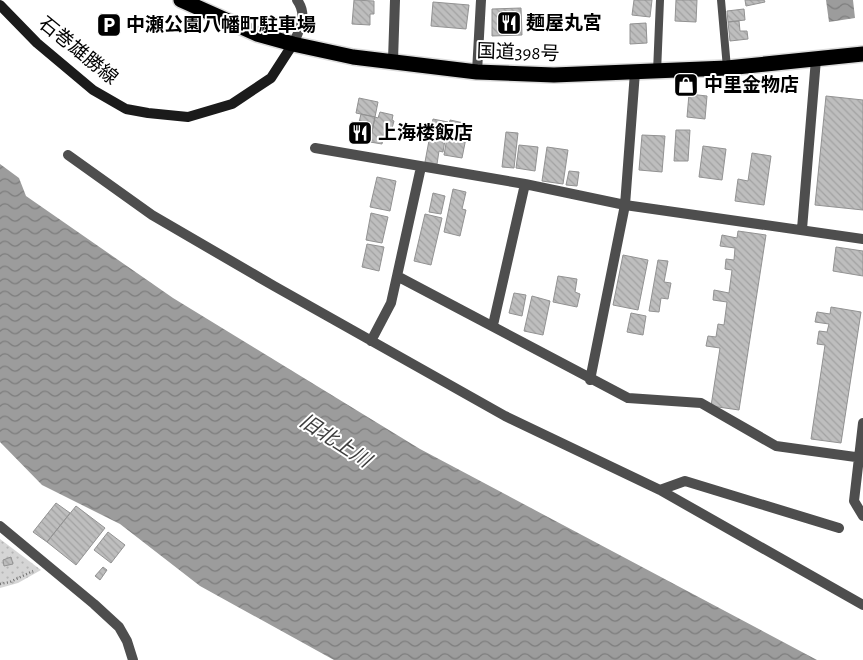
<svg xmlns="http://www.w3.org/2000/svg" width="863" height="660" viewBox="0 0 863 660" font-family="'Alegreya Sans','Noto Sans JP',sans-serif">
<defs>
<pattern id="grass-dots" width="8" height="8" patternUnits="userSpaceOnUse" patternTransform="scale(1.25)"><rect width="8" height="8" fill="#d5d5d5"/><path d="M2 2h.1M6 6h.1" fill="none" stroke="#b5b5b5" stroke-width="1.8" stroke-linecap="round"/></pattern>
<pattern id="water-waves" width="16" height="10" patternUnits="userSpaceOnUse" patternTransform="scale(1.25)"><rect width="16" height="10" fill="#9c9c9c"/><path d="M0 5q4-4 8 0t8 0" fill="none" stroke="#7d7d7d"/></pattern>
<pattern id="building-back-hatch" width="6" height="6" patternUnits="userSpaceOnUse" patternTransform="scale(1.25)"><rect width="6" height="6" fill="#bebebe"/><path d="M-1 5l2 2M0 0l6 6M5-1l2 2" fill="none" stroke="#a2a2a2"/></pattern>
</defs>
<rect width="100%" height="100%" fill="#fff"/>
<path fill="url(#grass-dots)" d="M0,539L41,570L18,583L0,588Z"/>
<path fill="url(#water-waves)" d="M826,0H853L855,18L829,22Z
M0,164L19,178L26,196L173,298L420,449L817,660H334L200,586L120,524L42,485L0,442Z"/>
<path fill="url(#building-back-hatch)" stroke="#929292" d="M354,0L374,1V14H370V25L352,24Z
M634,0H652L650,17L632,15Z
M676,0H697L696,22L675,21Z
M745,0H764L765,2L746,6Z
M433,2L469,5L466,29L431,26Z
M521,8L522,35L492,36V9Z
M744,9L745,20L728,22L727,11Z
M739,21L740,31H747L748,39L730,41L728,22Z
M646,23L647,43L630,44V24Z
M689,94L707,96L705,119L687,117Z
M826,96L863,100V210L815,205Z
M359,98L378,102L375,117L356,113Z
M380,112L393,115L392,120L394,121L391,132H384L382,144L370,142L375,117L378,118Z
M361,114L375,117L370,142L355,139Z
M433,119L448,122L443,152L439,151L437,164L425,162Z
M450,120L464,123L462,137L466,138L462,158L444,155Z
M676,130H690L688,161H674Z
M506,132L518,133L514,168L502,167Z
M642,135L665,136L662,172L639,170Z
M519,145L538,147L535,171L516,168Z
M703,146L726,149L722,180L699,177Z
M547,147L568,150L563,184L542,181Z
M752,153L771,156L764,205L735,201L738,179L748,181Z
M569,171L579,172L577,186L566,185Z
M377,177L396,181L390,211L370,207Z
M453,189L466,192L462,209L466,210L460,236L444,232Z
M433,193L445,196L441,214L429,212Z
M371,213L388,217L382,243L366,240Z
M425,214L442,218L431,265L414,261Z
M738,231L766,235L739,410L711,406L720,348L706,346L708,336L716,337L718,324L724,325L727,302L713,300L714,290L729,293L732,270L725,269L726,259L734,260L735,248L720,246L722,235L737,238Z
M367,244L384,247L379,271L362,267Z
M836,247L863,251V276L833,271Z
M623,255L648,260L638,310L613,305Z
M658,260L668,261L664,282L671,283L668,299L661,298L659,312L649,311Z
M558,276L577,279L575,292L580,294L577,307L553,302Z
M514,293L526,295L522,316L509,313Z
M532,296L550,301L543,335L524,331Z
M831,307L861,312L841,443L811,439L825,345L817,344L819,331L827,332L829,324L815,322L817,312L830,314Z
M631,313L646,316L643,335L627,332Z
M56,503L70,513L47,542L33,532Z
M76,506L105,528L76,565L47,542Z
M108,532L125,545L111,563L94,550Z
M11,557L13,564L4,566L3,560Z
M103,567L107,570L100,580L95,576Z"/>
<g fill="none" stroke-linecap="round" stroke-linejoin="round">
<defs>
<path id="highway" d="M181,0L257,34L293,44L353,57L477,72L554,75L727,68L863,54"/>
</defs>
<use href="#highway" stroke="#dbdbdb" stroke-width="18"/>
<path stroke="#707070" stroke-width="2.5" stroke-dasharray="1 2.5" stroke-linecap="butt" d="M0,584L10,582L33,571"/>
<path stroke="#4e4e4e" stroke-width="8" d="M721,0L727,68
M657,72L660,0"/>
<path stroke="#4e4e4e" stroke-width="10" d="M293,44C300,29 308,15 297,0
M393,60L395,0
M477,72L481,0
M315,148L525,184L625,205L863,239
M68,155L152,215L274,286L505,416L660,490L863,605
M421,167L397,276L628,398L701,403L776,446L863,458
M802,229L816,59
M493,325L525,184
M371,341L391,303L397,276
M590,380L625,205L635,72
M863,423L854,501L863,516
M660,490L685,481L839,528
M0,526L94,604L119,627L127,641L133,660"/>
<path stroke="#1b1b1b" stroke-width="10" d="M0,5L37,43L93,90L126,109L148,113L188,117L232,104L271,78L293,44"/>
<use href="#highway" stroke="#000" stroke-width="15"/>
</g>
<defs>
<symbol id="restaurant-square" viewBox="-11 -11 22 22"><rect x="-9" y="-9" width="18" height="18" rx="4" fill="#000" stroke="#fff"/><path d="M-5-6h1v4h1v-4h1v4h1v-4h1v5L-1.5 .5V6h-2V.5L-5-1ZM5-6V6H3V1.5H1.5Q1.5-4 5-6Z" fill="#fff"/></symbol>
<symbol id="parking-square" viewBox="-11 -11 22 22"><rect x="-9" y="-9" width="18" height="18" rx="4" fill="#000" stroke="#fff"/><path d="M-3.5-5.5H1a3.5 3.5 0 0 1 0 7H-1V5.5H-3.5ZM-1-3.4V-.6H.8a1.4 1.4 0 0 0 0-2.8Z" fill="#fff"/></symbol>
<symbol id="shop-square" viewBox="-11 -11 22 22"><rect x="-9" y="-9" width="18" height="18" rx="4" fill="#000" stroke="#fff"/><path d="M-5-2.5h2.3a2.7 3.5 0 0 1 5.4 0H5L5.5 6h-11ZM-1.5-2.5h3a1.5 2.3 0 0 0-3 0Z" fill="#fff"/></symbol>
</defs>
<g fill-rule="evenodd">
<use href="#restaurant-square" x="495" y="9" width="28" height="28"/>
<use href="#parking-square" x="95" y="11" width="28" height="28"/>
<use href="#shop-square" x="672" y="71" width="28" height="28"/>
<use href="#restaurant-square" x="346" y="119" width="28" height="28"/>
</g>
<g text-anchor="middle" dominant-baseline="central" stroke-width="4" stroke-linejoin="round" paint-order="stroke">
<g font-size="19" font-weight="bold" fill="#000" stroke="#fff" text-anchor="start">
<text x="526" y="23">麺屋丸宮</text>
<text x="126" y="25">中瀬公園八幡町駐車場</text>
<text x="704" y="85">中里金物店</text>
<text x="378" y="133">上海楼飯店</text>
</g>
<g font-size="19" fill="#000" stroke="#fff">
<text transform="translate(78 51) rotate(39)">石巻雄勝線</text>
<text transform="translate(518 53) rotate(2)">国道398号</text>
</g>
<g font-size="20" font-style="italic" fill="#3d3d3d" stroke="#fff">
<text transform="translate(335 441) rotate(33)">旧北上川</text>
</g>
</g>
</svg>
